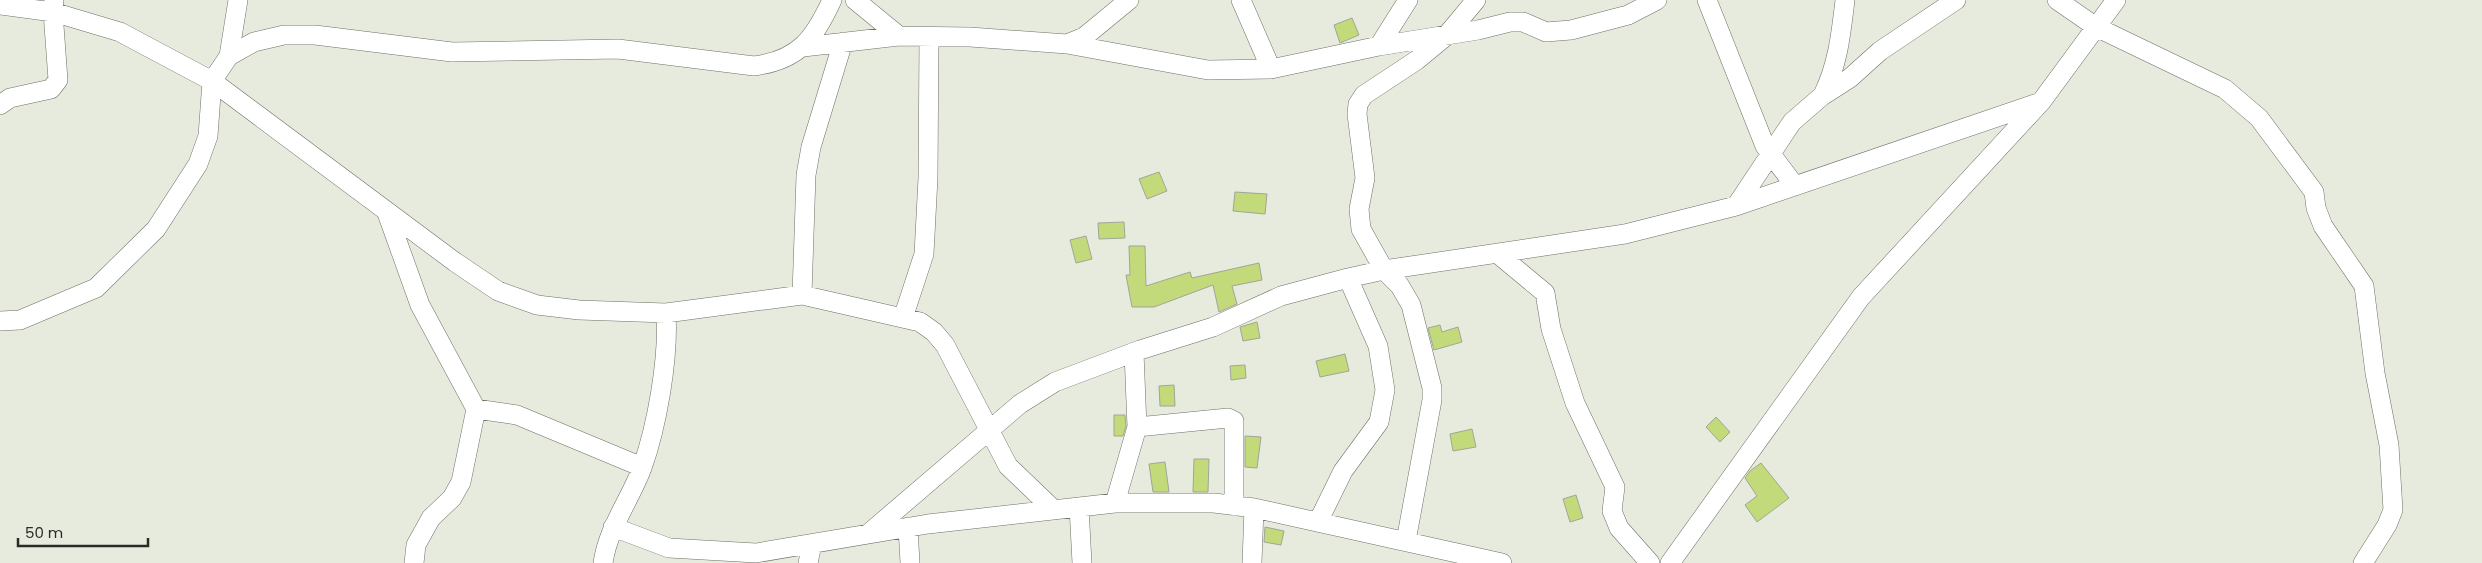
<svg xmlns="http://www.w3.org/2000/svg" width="2482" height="563" viewBox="0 0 2482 563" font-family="Poppins,sans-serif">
<rect width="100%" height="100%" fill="#e7ebde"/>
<path fill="#c3da7b" stroke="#a1a598" d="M1352,18L1359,35L1340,43L1334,25Z
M1159,172L1167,191L1147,199L1139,179Z
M1235,192L1267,194L1265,214L1233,211Z
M1124,222L1125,238L1099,239L1098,223Z
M1086,236L1092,259L1076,263L1070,240Z
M1129,246H1145L1146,286L1190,272L1192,278L1259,263L1262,280L1232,286L1237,304L1219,312L1213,285L1154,307H1132L1126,275H1130Z
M1257,322L1260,338L1243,341L1240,327Z
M1440,325L1442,332L1458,327L1462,342L1434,350L1428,328Z
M1345,354L1349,371L1320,377L1316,361Z
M1245,365L1246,378L1231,380L1230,366Z
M1174,385L1175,406H1160L1159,386Z
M1114,415H1125L1126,426L1123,436H1114Z
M1716,417L1730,432L1720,442L1706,427Z
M1472,429L1476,447L1453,451L1450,434Z
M1245,436L1261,437L1257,468L1245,467Z
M1194,459H1209L1208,492H1193Z
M1165,462L1169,492H1153L1149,464Z
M1761,463L1789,498L1757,522L1745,505L1757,496L1745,478L1750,471Z
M1576,495L1583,518L1570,522L1563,499Z
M1265,527L1284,531L1281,545L1264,542Z"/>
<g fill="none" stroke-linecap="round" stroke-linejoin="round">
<defs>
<path id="street" d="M855,0L899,36
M1241,0L1271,69
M1707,0L1765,146L1795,186
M2057,0L2096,27L2225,89L2259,118L2314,192L2316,208L2323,226L2364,286L2375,373L2389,445L2393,510L2387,525L2363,563
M0,5L53,12L120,32L212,81L455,262L498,291L537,305L579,310L666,313L802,295L920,322L934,332L945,345L1008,466L1054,510
M1067,44L1208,70L1271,69L1379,46L1478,30L1510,22H1523L1546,32L1571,30L1628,15L1657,0
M1379,46L1408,0
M803,47L899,36L970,37L1067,44L1084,37L1129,0
M229,56L238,0
M1823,95C1838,64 1841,34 1845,0
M0,105L10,98L51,89L58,80L53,12L54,0
M1736,206L1792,122L1822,96L1850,78L1880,51L1956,0
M387,213L420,305L476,409L517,415L642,467
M1498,254L1545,293L1551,329L1575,403L1615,487L1612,511L1619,528L1650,563
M802,295L806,175L811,147L843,42
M903,318L924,254L928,178L929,37
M0,321L20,320L96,288L156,229L198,164L208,136L212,81L229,56L254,42L284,35H315L452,52L618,49L754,66C799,60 814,39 832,0
M1137,427L1228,418L1234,421V506
M1115,503L1137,427L1134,352
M1079,507L1082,563
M1318,522L1343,471L1379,422L1385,390L1378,346L1348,278
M613,527L669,548L756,553L928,524L1115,503H1214L1254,508L1502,563
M908,527L910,563
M868,534L1020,404L1055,382L1140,350L1213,327L1281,296L1348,278L1384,270L1625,234L1736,206L2041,102
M1406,541L1432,400V388L1411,305L1400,286L1384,270L1361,229L1359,209L1365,178L1357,114L1358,104L1364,95L1417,60L1446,36L1476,0
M414,563L416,545L431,518L452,498L461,482L476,409
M603,563C608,528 630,500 642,468C657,426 669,358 666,313
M808,563L812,544
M1252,563L1254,508
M1670,563L1861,297L2041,102L2116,0"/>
</defs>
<use href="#street" stroke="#6d7065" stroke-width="20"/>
<use href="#street" stroke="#fff" stroke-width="19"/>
</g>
<path d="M18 538v8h130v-8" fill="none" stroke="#2a2b26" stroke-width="2.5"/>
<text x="25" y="538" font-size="15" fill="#2a2b26" stroke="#e7ebde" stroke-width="4" paint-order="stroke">50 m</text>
</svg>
